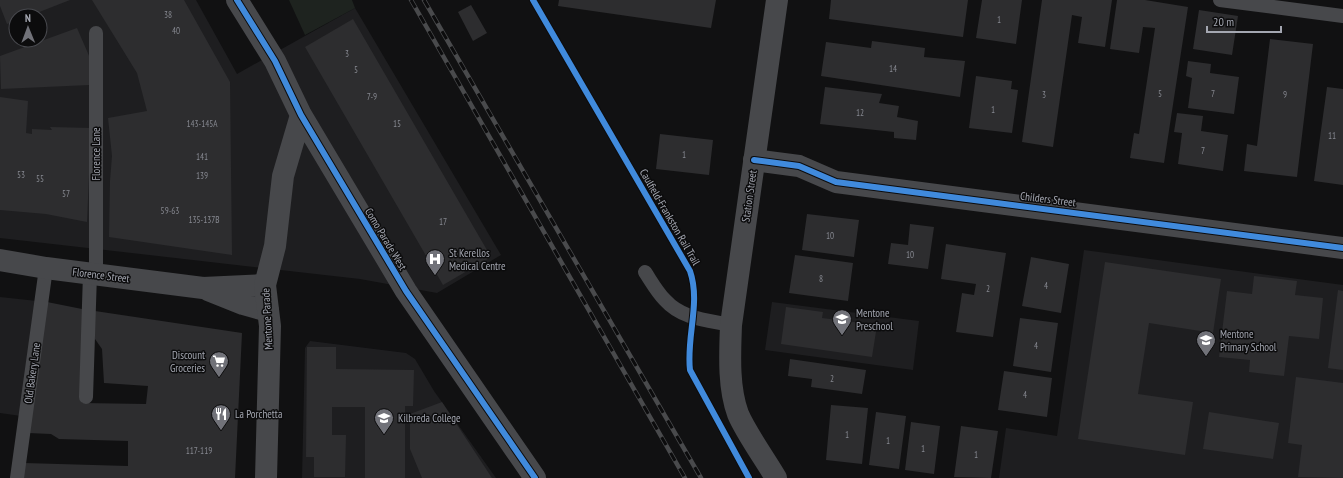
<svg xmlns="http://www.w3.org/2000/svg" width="1343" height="478" viewBox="0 0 1343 478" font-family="'PT Sans Narrow',sans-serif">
<rect width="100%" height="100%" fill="#111112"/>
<path fill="#1e1e20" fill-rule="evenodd" d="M0,0H196L237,74L355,8L501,255L437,293L360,279L0,238ZM16,16H40V40H16Z
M1084,250L1343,285V478H999L1006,428L1057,436Z
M0,297L37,301L21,416L0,413Z
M772,302L919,321L913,370L765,350Z
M310,341L406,353L415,359L434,391L496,478H302L305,348Z"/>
<path fill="#1e231f" d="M289,0H352L355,8L305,35Z"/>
<path fill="#2d2d2f" d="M0,0H70L29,16H16V21L7,24L0,6Z
M92,0H184L230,82L232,255L109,237L110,181L112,156L108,118L147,111L137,73Z
M559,0H716L711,28L558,6Z
M831,0H968L963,37L829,19Z
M982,0H1022L1016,44L976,38Z
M1042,0H1112L1105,47L1078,43L1082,17L1072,15L1053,147L1022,142Z
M1117,0H1145L1188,7L1164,163L1130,158L1134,133L1139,134L1155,28L1143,27L1139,53L1110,49Z
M471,5L487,33L473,41L458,12Z
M1199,10L1238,16L1232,55L1193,49Z
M353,19L491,257L443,285L305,47Z
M77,28L90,58L89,85L1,89L0,56Z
M1270,39L1313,44L1297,177L1244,171L1247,144L1257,146Z
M872,41L925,48L924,57L965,61L960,97L821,76L826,42L871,48Z
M1188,61L1211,64L1210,73L1239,77L1234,114L1188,108L1192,78L1186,76Z
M976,76L1012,81L1011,89L1018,90L1012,133L969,128Z
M825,87L882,94L879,103L899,106L897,117L918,121L916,140L894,138V132L820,124Z
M1327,87L1343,89V185L1314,181Z
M0,97L28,101L26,133L32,134V129L52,130L50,127L91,128L87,222L46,214L0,210Z
M1177,113L1203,116L1201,131L1228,135L1223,171L1178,164L1182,133L1174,132Z
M660,134L713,140L709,175L656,169Z
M807,214L859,220L854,257L802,250Z
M910,224L934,227L928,269L888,264L891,243L908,245Z
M946,244L1006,253L993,337L956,332L962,293L974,295L976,284L941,279Z
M795,255L853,263L848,301L789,293Z
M1031,257L1069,264L1061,313L1022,306Z
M1105,262L1221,279L1213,333L1149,323L1138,394L1193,402L1185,455L1078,439Z
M1254,276L1297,281L1295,295L1323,298L1319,339L1289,336L1284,376L1249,372L1250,360L1219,357L1227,291L1252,294Z
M1338,290L1343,291V370L1328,368Z
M47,302L87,310L82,403L146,404L148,386L104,383L102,349L95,339V311L242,333L235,478H22L24,463L128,466V441L59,439L51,434L28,433Z
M786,307L823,312L822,318L877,325L872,357L781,344Z
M1020,318L1058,323L1051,372L1013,366Z
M307,347H336V369L414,370L413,406H405V478H365V407H332V435H346L345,477H314V457H306Z
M790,359L866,370L862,394L811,387L812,379L788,376Z
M1004,371L1052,378L1047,417L998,410Z
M1296,377L1343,383V478L1298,477L1302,445L1288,443Z
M442,402L492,478H422L410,449V414Z
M831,405L868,408L862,464L826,460Z
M876,412L906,416L899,469L869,465Z
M1209,412L1279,423L1273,459L1203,449Z
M911,422L940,426L934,474L905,470Z
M961,426L998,431L991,478L954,477Z"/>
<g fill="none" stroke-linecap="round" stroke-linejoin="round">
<path stroke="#47484b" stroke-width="14" d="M1220,0L1343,16
M96,33V275
M645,272C651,281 657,292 665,300C682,319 707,320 731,325
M86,397L90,274
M17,478L46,268"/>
<path stroke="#47484b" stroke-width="22" d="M754,160L799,166L836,182L1343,248
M0,260L46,268L203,288L265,285
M208,290L243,304L268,311"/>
<path stroke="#47484b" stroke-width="22" d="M237,0L275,61L301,115L406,291L535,478
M266,478L270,326L265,285L275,246L283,176L301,115
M776,478C765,459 746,433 738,414C728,387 730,353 731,325L777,0"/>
<defs>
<path id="rail" d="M411,0L685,478
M424,0L701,478"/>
</defs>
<use href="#rail" stroke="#494a4c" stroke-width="4.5"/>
<use href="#rail" stroke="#0c0c0d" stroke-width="3" stroke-dasharray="9" stroke-linecap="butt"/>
<defs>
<path id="cycleway" d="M237,0L275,61L301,115L406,291L535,478
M533,0L690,271C701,303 686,337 690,370L749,478
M754,160L799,166L836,182L1343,248"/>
</defs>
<use href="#cycleway" stroke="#0c0c0d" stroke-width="8"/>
<use href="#cycleway" stroke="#408adc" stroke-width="6"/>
</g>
<defs>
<symbol id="hospital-pin" viewBox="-11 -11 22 30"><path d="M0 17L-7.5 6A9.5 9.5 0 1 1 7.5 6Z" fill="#717279" stroke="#0c0c0d"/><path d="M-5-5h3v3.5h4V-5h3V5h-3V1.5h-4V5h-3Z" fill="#fff"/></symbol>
<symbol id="school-pin" viewBox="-11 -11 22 30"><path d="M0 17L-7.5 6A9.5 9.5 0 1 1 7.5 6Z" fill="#717279" stroke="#0c0c0d"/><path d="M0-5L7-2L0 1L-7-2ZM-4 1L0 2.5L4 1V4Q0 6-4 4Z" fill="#fff"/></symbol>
<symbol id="supermarket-pin" viewBox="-11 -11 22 30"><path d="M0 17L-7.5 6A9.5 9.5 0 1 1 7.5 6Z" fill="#717279" stroke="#0c0c0d"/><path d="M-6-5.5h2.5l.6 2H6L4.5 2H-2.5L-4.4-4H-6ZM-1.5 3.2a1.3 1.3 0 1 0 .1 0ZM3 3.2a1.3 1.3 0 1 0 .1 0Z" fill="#fff"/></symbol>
<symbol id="restaurant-pin" viewBox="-11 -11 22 30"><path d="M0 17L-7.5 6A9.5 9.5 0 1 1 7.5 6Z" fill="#717279" stroke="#0c0c0d"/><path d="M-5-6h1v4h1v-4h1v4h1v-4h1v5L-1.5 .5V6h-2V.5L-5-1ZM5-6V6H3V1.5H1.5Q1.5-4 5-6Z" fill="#fff"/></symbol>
</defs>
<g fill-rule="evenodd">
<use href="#hospital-pin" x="424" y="248" width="22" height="30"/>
<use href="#school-pin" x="831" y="308" width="22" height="30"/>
<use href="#school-pin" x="1195" y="329" width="22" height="30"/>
<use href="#supermarket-pin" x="208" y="350" width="22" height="30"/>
<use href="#restaurant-pin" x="210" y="403" width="22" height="30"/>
<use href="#school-pin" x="373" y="407" width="22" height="30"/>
</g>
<g text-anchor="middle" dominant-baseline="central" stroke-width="3" stroke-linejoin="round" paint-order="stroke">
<g font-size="9" fill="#868890">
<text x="168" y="14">38</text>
<text x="999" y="19">1</text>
<text x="176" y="30">40</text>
<text x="347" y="53">3</text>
<text x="893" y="68">14</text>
<text x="356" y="69">5</text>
<text x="1160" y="93">5</text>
<text x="1213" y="93">7</text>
<text x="1044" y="94">3</text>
<text x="1285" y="94">9</text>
<text x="372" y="96">7-9</text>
<text x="993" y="109">1</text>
<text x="860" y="112">12</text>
<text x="202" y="123">143-145A</text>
<text x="397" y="123">15</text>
<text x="1332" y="135">11</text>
<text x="1203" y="150">7</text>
<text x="684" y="154">1</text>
<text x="202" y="156">141</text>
<text x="21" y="174">53</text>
<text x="202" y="175">139</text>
<text x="40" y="178">55</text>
<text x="66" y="193">57</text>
<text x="170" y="210">59-63</text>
<text x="204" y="219">135-137B</text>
<text x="443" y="221">17</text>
<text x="830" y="235">10</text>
<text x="910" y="254">10</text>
<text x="821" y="278">8</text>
<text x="1046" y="285">4</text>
<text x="988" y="288">2</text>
<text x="1036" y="345">4</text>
<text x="832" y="378">2</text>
<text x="1025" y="394">4</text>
<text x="847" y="434">1</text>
<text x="888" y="440">1</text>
<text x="923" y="448">1</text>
<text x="199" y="450">117-119</text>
<text x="976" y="454">1</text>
</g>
<g font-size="11" fill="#a4a7b1" stroke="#0c0c0d">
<text transform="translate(96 154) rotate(-90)">Florence Lane</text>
<text transform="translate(749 196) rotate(-82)">Station Street</text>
<text transform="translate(1048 199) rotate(7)">Childers Street</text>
<text transform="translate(670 217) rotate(60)">Caulfield-Frankston Rail Trail</text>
<text transform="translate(386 239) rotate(59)">Como Parade West</text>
<text transform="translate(101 275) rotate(7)">Florence Street</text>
<text transform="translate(267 319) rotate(-93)">Mentone Parade</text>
<text transform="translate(32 373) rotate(-82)">Old Bakery Lane</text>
</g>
<g font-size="11" fill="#a4a7b1" stroke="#0c0c0d" text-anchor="start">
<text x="449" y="253">St Kerellos<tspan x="449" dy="13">Medical Centre</tspan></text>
<text x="856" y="313">Mentone<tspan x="856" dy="13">Preschool</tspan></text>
<text x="1220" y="334">Mentone<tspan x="1220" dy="13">Primary School</tspan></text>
<text x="205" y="355" text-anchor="end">Discount<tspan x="205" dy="13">Groceries</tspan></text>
<text x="235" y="414">La Porchetta</text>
<text x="398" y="418">Kilbreda College</text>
</g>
</g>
<g transform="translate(28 28) rotate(359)"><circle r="19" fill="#0c0c0d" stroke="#494a4f"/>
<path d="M0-3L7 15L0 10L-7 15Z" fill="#717279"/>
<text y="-6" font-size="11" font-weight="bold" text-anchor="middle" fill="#a4a7b1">N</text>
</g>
<path d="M1207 26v6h74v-6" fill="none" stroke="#a4a7b1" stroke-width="2"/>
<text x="1213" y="26" font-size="12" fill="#a4a7b1" stroke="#0c0c0d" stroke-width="3" paint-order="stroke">20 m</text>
</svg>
